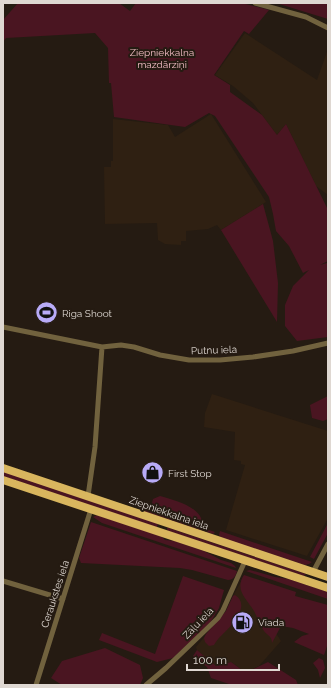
<svg xmlns="http://www.w3.org/2000/svg" width="331" height="688" viewBox="0 0 331 688" font-family="Raleway,sans-serif">
<rect width="100%" height="100%" fill="#251b12"/>
<path fill="#2f2012" d="M245,33L317,80L328,49V195L316,186L286,124L277,135L253,103L233,86L215,75Z
M211,114L266,202L221,230L217,225L208,229L186,231V241H181V245L165,244L158,240L157,223L105,224L104,167H111V161H113V119L168,125L175,137Z
M212,394L328,431V518L307,556L226,530L245,465L241,464V461L234,460L235,432L204,427L205,413Z
M242,580L281,641L259,666L249,671L242,670L231,662L216,666L197,650L196,647L226,611L233,596Z"/>
<path fill="#4a1521" d="M18,3H119L130,11L136,3H242L269,10L249,34L244,31L214,75L230,85V92L262,115L277,135L286,124L328,210V261L320,265L327,263L328,266V337L297,341L285,326V305L293,286L309,270L303,273L289,246L276,231L273,214L269,197L215,116L209,113L185,127L114,117L111,83H109L108,48L95,33L6,38L3,42V20Z
M276,3H328V19Z
M263,204L273,241L278,283L277,322L221,230Z
M328,396V419L323,421L312,418L310,405Z
M3,471L155,522L158,524L157,527H155L3,476Z
M160,496C173,500 199,506 202,521L196,523L158,511L152,503L153,499Z
M141,508L215,532L213,534L210,533L143,511Z
M97,515L161,536L165,540L175,541L204,551L221,560L231,563L235,566L236,568L102,523L93,517Z
M91,522L237,571C236,576 233,580 228,580L192,570L180,568L81,563L79,558Z
M328,523V533L314,559L310,557Z
M167,528H169L306,574L304,576L168,531L167,529Z
M220,531L312,562L309,564L305,565L221,538L219,535Z
M250,570L275,577L289,579L328,592V599L246,571Z
M244,575L296,592L295,596L328,605V643L324,655L294,642L302,636L309,634L293,628L281,626L272,643C272,636 268,636 264,631C260,625 257,617 254,611C247,599 234,590 244,575Z
M183,576L224,590L219,608L210,623L173,658L157,662L99,640L102,633L155,654Z
M235,595C252,606 230,627 222,635C218,638 216,642 214,645L209,646L205,642L204,638L206,634L226,611L233,596Z
M105,648L140,665L143,678L140,685H62L51,678L62,661Z
M197,650L216,666L231,662L242,670L249,671L268,662L296,680L298,685H232L211,678L207,667L193,656Z
M319,658L323,660L325,668L320,678L318,670L313,663Z"/>
<g fill="none" stroke-linecap="round" stroke-linejoin="round">
<path stroke="#71623e" stroke-width="5" d="M255,3L306,17L328,28
M3,327L102,347L121,345L134,347L160,355L189,360H220L253,357L293,351L328,343
M88,496L95,447L102,347
M313,572L328,544
M3,581L63,599
M36,685L91,509
M146,685L166,668L218,618L223,610L245,561"/>
<path stroke="#d9b65e" stroke-width="8" d="M3,468L328,577
M3,480L328,588"/>
</g>
<defs>
<symbol id="stadium-disc" viewBox="-11 -11 22 22"><circle r="9.5" fill="#b8abf7" stroke="#251b12"/><path d="M0-5a6.5 5 0 1 0 0 10a6.5 5 0 1 0 0-10ZM-3.5-1.8h7v3.6h-7Z" fill="#111"/></symbol>
<symbol id="shop-disc" viewBox="-11 -11 22 22"><circle r="9.5" fill="#b8abf7" stroke="#251b12"/><path d="M-5-2.5h2.3a2.7 3.5 0 0 1 5.4 0H5L5.5 6h-11ZM-1.5-2.5h3a1.5 2.3 0 0 0-3 0Z" fill="#111"/></symbol>
<symbol id="fuel-disc" viewBox="-11 -11 22 22"><circle r="9.5" fill="#b8abf7" stroke="#251b12"/><path d="M-5.5-6h7V0h2V4h1.3V-2.5L3-4.5l.8-.8L6-3V5H2.5V1h-1V6h-7ZM-4.2-4.7v3.2H.2V-4.7Z" fill="#111"/></symbol>
</defs>
<g fill-rule="evenodd">
<use href="#stadium-disc" x="34" y="300" width="25" height="25"/>
<use href="#shop-disc" x="140" y="460" width="25" height="25"/>
<use href="#fuel-disc" x="230" y="610" width="25" height="25"/>
</g>
<g text-anchor="middle" dominant-baseline="central" stroke-width="4" stroke-linejoin="round" paint-order="stroke">
<g font-size="10" fill="#f3bec5" stroke="#251b12">
<text x="162" y="52">Ziepniekkalna<tspan x="162" dy="12">mazdārziņi</tspan></text>
</g>
<g font-size="10" fill="#dfd8d2" stroke="#251b12" text-anchor="start">
<text x="62" y="313">Riga Shoot</text>
<text x="168" y="473">First Stop</text>
<text x="258" y="622">Viada</text>
</g>
<g font-size="10" fill="#dfd8d2" stroke="#251b12">
<text transform="translate(214 350) rotate(-2)">Putnu iela</text>
<text transform="translate(169 513) rotate(19)">Ziepniekkalna iela</text>
<text transform="translate(55 594) rotate(-72)">Ceraukstes iela</text>
<text transform="translate(198 623) rotate(-46)">Zāļu iela</text>
</g>
</g>
<rect width="331" height="688" fill="none" stroke="#dfd8d2" stroke-width="8"/>
<path d="M187 664v6h92v-6" fill="none" stroke="#dfd8d2" stroke-width="2"/>
<text x="193" y="664" font-size="12" fill="#dfd8d2" stroke="#251b12" stroke-width="3" paint-order="stroke">100 m</text>
</svg>
